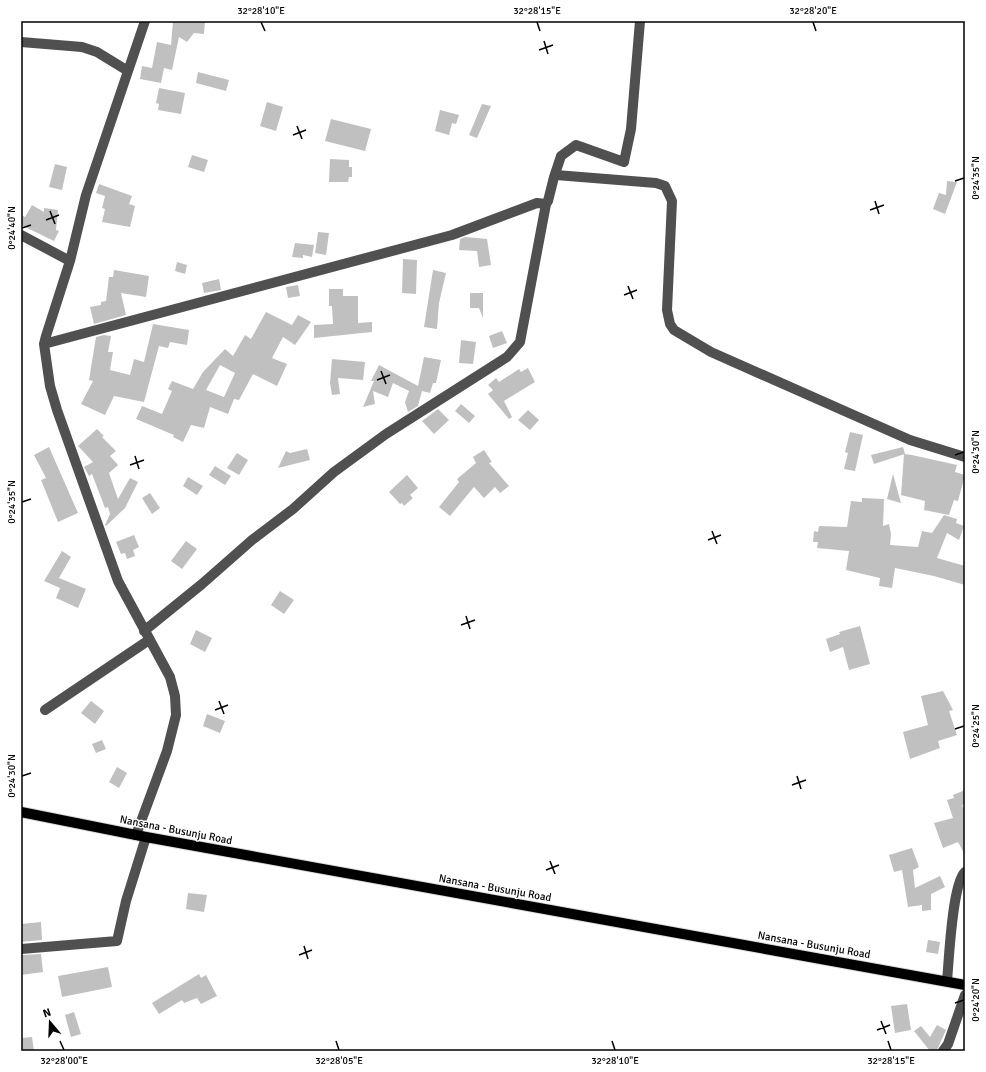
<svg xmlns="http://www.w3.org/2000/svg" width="986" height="1072" viewBox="0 0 986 1072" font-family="Signika,sans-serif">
<rect width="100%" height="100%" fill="#fff"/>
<path fill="#c0c0c0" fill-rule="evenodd" d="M173,21H205L204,34L194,33L187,42L179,37L172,70L164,68L161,83L140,79L142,66L152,68L157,42L171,45Z
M198,72L229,80L226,91L196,83Z
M159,88L185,93L181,114L158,110L159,104L156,103Z
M267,102L283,107L276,131L260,126Z
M482,104L491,106L477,138L469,135Z
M440,110L459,115L456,124L452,123L449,135L435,131Z
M331,119L371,129L365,151L325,141Z
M192,155L208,160L204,172L188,167Z
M330,159L349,160V167H352V177H349L348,182H329Z
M55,164L67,167L62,190L49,187Z
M947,181L957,182L945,214L933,209L939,193L946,195Z
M99,184L132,196L129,204L135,206L130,227L102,222L105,209L102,208L105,196L96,193Z
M32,205L44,212V208L58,210L56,230L59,231L54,241L21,225V215L25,217Z
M318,232L329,233L326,255L315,253Z
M465,237L487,239L491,265L479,267L477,251L459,250L460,239Z
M295,243L314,245L312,257L303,255V258L292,257Z
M403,259L417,260L416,294L402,293Z
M177,262L187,265L185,274L175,271Z
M114,270L149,276L146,297L121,293L126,315L94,324L90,307L101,305V302L106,301L109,277H113Z
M433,270L446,273L439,303L437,329L424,327Z
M219,279L221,290L204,293L202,283Z
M298,285L300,296L288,298L286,287Z
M329,289H343V296H358V323L372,322V332L314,338V325L333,324L332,306H329Z
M470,293H483V318L479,308H470Z
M266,312L292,325L298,315L311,322L295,345L283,337L272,358L287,364L277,386L253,374L239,400L234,399L228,414L210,407L204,428L191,425L183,442L173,437L174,435L136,419L142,406L162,414L172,391L168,389L172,381L193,389L203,372L225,349L233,356L245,335L251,339ZM220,365L235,373L224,397L206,390Z
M153,324L189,330L187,345L170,342L168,348L159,346L144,402L114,396L105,415L81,404L93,381L89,380L96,337L104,335L111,336L108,352H113L110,370L130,375L134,359L144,362Z
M502,331L507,343L493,348L489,336Z
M461,340L476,342L473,364L459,363Z
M424,357L441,360L436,383H433L430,393L422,391L418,406L408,412L405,402L409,391L393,383L388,397L373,391L375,404L363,407L374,381H371L379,365L418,386Z
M332,359L365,362L363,380L338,378L340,394L332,395L330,383Z
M528,368L535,382L504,401L512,417L509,419L488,394L493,390L488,385L496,378L499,382L519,369L521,372Z
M461,404L475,416L469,423L455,411Z
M438,409L449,420L434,434L422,421Z
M528,410L539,420L530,430L518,420Z
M97,429L104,436L102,437L116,451L110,456L118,465L109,473L118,499L130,478L138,482L125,508L106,526L105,525L110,514L108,507L105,508L92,474L89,476L84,467L93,462L78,446Z
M850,432L863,435L855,471L844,469L848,453L845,452Z
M49,447L78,513L58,522L41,480L46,478L34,455Z
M903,447L905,454L874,464L871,455Z
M307,449L310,460L278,468L286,451L290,453Z
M484,450L492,462L489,463L509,486L500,493L495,487L484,498L474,487L450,516L439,507L459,482L457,479L476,463L473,457Z
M237,453L248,460L239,475L227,468Z
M904,454L912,455L957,465L955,472L965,475L958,501L954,500L949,515L924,510L925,501L901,495Z
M215,466L231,476L225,485L209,475Z
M893,474L901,503L887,499Z
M407,475L418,488L410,495L413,498L404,506L402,503L400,504L389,492Z
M188,477L203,486L197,495L183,486Z
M150,493L160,508L152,514L142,498Z
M862,498L884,499L883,526L889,524L891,534L890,545L918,547L922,531L932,533L944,515L957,519L956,523L964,526L959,540L947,533L937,558L965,566V585L934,576L895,568L892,588L879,586L880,578L846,570L849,551L817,548L818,542H813L814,531L818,532L819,526L847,527L851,501L862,502Z
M134,535L139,547L133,550L135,556L127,559L125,553L121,554L116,542Z
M186,541L197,549L182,569L171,561Z
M62,551L71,557L59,578L86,589L78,608L56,598L60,588L44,581Z
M280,591L294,600L284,614L271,605Z
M860,626L870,664L849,670L843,647L830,652L826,639L840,634L839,632Z
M196,630L212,638L205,652L190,644Z
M943,691L953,710L949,711L957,735L938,741L940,748L910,759L903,732L928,725L921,696Z
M91,701L104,711L95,724L81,713Z
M207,714L225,721L220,733L203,726Z
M102,740L106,749L96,753L92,744Z
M117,767L127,773L119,788L109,782Z
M965,790V804L962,805L965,812V855L958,842L943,848L934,823L953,818L947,800L954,798L953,795Z
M912,848L919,867L913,870L915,888L940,876L945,887L931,894V910L922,911V905L908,907L902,870L894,872L889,855Z
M188,893L207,895L204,912L186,909Z
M41,922L42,940L21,942V924Z
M928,940L940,942L938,954L926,952Z
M41,954L43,972L21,975V955Z
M108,967L112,987L62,997L58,976Z
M199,974L201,978L206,975L217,996L201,1004L197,998L184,1003L182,1000L159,1014L152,1003Z
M907,1004L911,1030L895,1033L891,1006Z
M74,1012L81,1034L71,1037L65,1015Z
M937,1025L946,1030L937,1050L930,1051L914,1031L921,1026L930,1037Z
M32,1037L34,1051H21V1038Z"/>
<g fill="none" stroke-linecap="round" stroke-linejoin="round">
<defs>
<path id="major" d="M21,812L146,837L965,985"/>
</defs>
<use href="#major" stroke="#dbdbdb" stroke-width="12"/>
<path stroke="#505050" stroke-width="10" d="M21,42L82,47L97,52L128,71
M554,177L561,156L576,145L624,162L631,129L640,21
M21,235L70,261
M44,344L452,235L537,203L546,204L548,201L554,177L556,175L656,183L665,186L672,201L667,310L670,324L674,330L711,352L910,440L965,457
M144,631L202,584L252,540L293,509L334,472L386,434L507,357L520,342L546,204
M45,710L149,640
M136,835L167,751L176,715L175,696L170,677L118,581L57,410L50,386L44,344L46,336L70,261L86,195L145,21
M21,949L117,941L126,901L146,837
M947,981C949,961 952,884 965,872
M943,1051L948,1044L965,995"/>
<use href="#major" stroke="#000" stroke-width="10"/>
</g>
<path fill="none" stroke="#000" stroke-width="1.5" d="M261,22L265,31M537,22L540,31M813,22L816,31M544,41L548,54M539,50L553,45M297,126L302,139M293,135L306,130M955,181L964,178M875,201L879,214M870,210L884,205M50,211L55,224M46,220L59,215M22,228L31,225M628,286L633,299M624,295L637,290M381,371L386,384M377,380L390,375M955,455L964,452M135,456L139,469M130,465L144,460M22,502L31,499M712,531L717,544M708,540L721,535M466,616L470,629M461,625L475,620M219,701L224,714M215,710L228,705M955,729L964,726M22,776L31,773M797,776L801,789M792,785L806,780M550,861L555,874M546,870L559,865M304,946L308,959M299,955L312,950M955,1003L964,1000M881,1021L886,1034M877,1030L890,1025M60,1041L64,1050M336,1041L339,1050M612,1041L615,1050M888,1041L891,1050"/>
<g text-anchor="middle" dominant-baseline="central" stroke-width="3" stroke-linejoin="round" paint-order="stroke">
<g font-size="11" fill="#000" stroke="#fff">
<text transform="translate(176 830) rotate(11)">Nansana - Busunju Road</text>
<text transform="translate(495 888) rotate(10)">Nansana - Busunju Road</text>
<text transform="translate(814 945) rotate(10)">Nansana - Busunju Road</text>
</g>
</g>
<rect width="986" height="1072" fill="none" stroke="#ffffff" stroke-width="44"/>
<g transform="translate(50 1022) rotate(341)" stroke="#ffffff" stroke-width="3" paint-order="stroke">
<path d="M0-3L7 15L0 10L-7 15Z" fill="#000000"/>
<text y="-6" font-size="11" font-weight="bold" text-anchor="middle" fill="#000000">N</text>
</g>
<rect x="22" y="22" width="942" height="1028" fill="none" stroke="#000" stroke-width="1.5"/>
<g font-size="10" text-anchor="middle" fill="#000">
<text x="261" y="14">32°28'10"E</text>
<text x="537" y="14">32°28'15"E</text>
<text x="813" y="14">32°28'20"E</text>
<text transform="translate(975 178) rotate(-90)" y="4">0°24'35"N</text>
<text transform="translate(11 228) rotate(-90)" y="4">0°24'40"N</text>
<text transform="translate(975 452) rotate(-90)" y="4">0°24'30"N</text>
<text transform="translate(11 502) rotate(-90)" y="4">0°24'35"N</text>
<text transform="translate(975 726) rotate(-90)" y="4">0°24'25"N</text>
<text transform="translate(11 776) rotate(-90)" y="4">0°24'30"N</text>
<text transform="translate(975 1000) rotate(-90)" y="4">0°24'20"N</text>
<text x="64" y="1064">32°28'00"E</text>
<text x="339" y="1064">32°28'05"E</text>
<text x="615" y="1064">32°28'10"E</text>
<text x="891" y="1064">32°28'15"E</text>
</g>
</svg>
